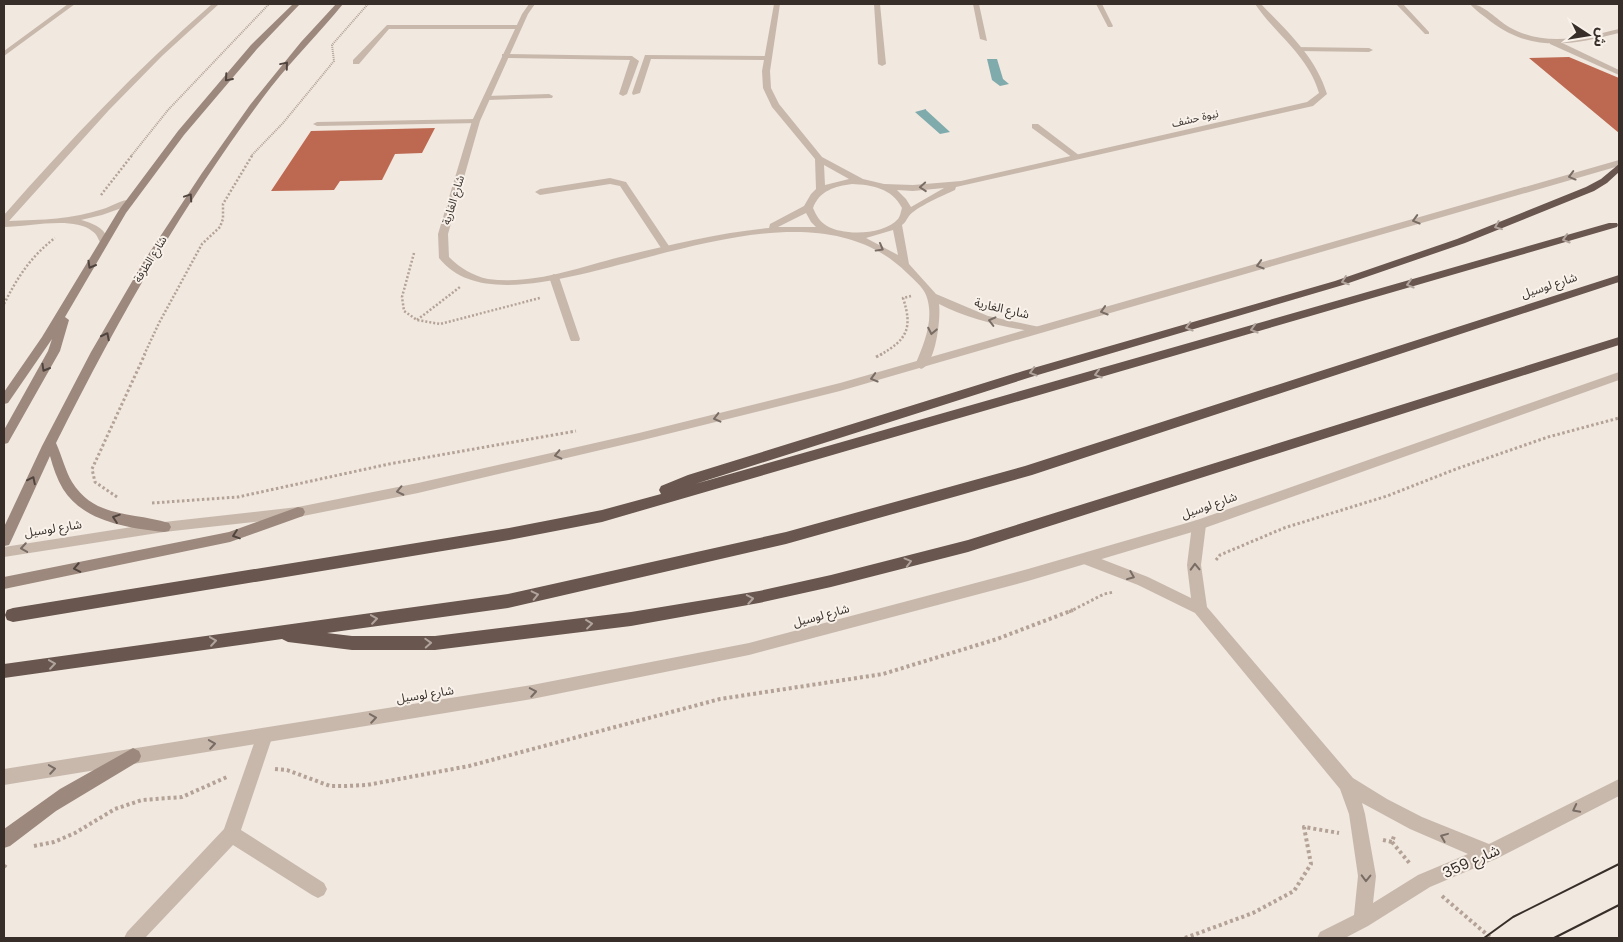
<svg xmlns="http://www.w3.org/2000/svg" width="1623" height="942" viewBox="0 0 1623 942" font-family="Poppins,'Noto Sans Arabic',sans-serif">
<rect width="100%" height="100%" fill="#f1e8df"/>
<path fill="#80abac" d="M987,59H997L1003,79L1009,84L1000,86L992,80Z
M926,109V110L950,132L940,134L915,112Z"/>
<path fill="#bd6951" d="M1569,57L1619,78V133L1529,58Z
M435,128L422,153L395,154L382,180L340,181L334,190L271,191L311,131Z"/>
<g fill="none" stroke-linecap="round" stroke-linejoin="round">
<path stroke="#b4a296" stroke-width="2" stroke-dasharray="1 1" stroke-linecap="butt" d="M132,155L168,110L269,4
M252,155L283,123L334,61L332,45L368,4"/>
<path stroke="#b4a296" stroke-width="2.5" stroke-dasharray="2 2" stroke-linecap="butt" d="M101,195L133,154
M414,253L402,297L404,311L417,320L440,324L540,298
M4,304C17,278 31,256 55,238
M417,320L460,287
M144,355L159,323L202,244L220,227L223,219V204L253,154
M880,355C907,340 913,328 903,298L911,296"/>
<path stroke="#b4a296" stroke-width="3" stroke-dasharray="2.5 2.5" stroke-linecap="butt" d="M876,357L882,354
M117,497L95,482L92,469L145,354
M152,503L238,497L389,464L576,431
M1216,560L1220,555L1284,528L1387,496L1456,469L1548,437L1619,418
M1069,612L1104,594L1114,592"/>
<path stroke="#b4a296" stroke-width="4" stroke-dasharray="3 3" stroke-linecap="butt" d="M275,769L287,770L330,786H345L367,785L469,766L720,699L883,674L997,639L1073,610
M1383,840L1392,842L1394,836
M1392,842L1411,865
M34,846L54,842L75,833L115,809L142,800L182,797L227,777
M4,867L7,863
M1442,896L1491,938
M1185,938L1253,913L1294,891L1311,864L1304,827L1339,833"/>
<path fill="#c8b8ac" fill-rule="evenodd" d="M68,4H75L4,56V51Z
M212,4H219L162,56L109,110L9,221C41,220 73,219 103,209C112,206 124,198 133,200V204L102,215L81,220C93,223 110,230 107,244H101C98,239 97,234 92,231C73,216 29,227 4,227V215C69,141 137,69 212,4Z
M874,4H880L886,64L882,66L878,64Z
M973,4H979L987,41L980,39Z
M1096,4H1102L1113,26L1112,27H1108Z
M1396,4H1403L1429,32V34H1425Z
M387,25H519L522,27L519,29H389L359,64H353V60Z
M1550,40H1556L1619,70V75L1550,44Z
M1295,47L1369,48L1373,50L1369,52L1298,51L1294,49Z
M502,54L632,56L639,61L627,94L623,96L619,94L630,60L505,58H502Z
M645,55L768,56L772,58L768,60L651,59L640,93L633,95L632,93Z
M549,94L553,96L552,98L487,100L483,98L487,96Z
M476,119H479V123L317,126L313,124L317,122Z
M1032,124H1038L1080,156L1073,158L1032,128Z
M610,178L626,182L671,249L669,251H663L620,186L610,184L540,195L535,192L540,189Z
M554,274L559,277L580,339L579,341H571L570,339L549,277Z
M265,728L271,730L273,735L241,830L324,883L327,889L324,895L318,898L312,895L233,845L145,938H124L127,932L224,829L257,735L259,730Z"/>
<path fill="#c8b8ac" fill-rule="evenodd" d="M529,4H535L528,14L480,121L448,234L449,257C460,268 473,276 488,279C533,285 577,268 620,257C669,245 718,233 769,228L770,224L804,206L811,194L816,189L815,159L772,107L763,88L762,71L774,4H780L770,71L771,88L779,104L822,157L863,179L884,184L913,185L961,181L1307,102L1319,93C1308,55 1276,35 1255,4H1261C1287,31 1316,57 1327,94L1313,106L956,187L955,190C944,195 916,207 909,216C906,220 906,222 902,225L909,264L936,294L988,316L1044,328L1045,330L1040,333C1005,327 970,320 939,304C941,317 936,365 921,369L915,365C924,344 935,318 926,295C923,287 913,279 907,273C782,149 516,355 439,258L438,234L472,121L522,14ZM824,165L849,179L825,185ZM852,184C872,185 892,188 902,208C901,211 900,217 898,219C884,235 844,236 827,226C820,222 816,215 813,208C819,191 835,186 852,184ZM944,188L911,207L906,199L897,190L913,191ZM806,213L811,222L816,227H778ZM893,230L898,255L866,238Z
M1470,4C1484,4 1497,20 1509,27C1544,47 1582,38 1619,29V33C1572,45 1532,53 1490,21C1484,16 1475,10 1470,4Z
M1199,520L1204,521L1206,525L1201,565L1207,607L1353,778L1387,799L1422,817L1489,844L1619,779V796L1496,859L1430,887L1368,926L1345,938H1317L1320,932L1354,915L1358,876L1349,814L1340,789L1195,613L1138,585L1081,563L1079,559L1081,555L1086,554L1091,555L1148,577L1191,598L1187,565L1192,525L1194,521ZM1362,803L1410,829L1468,854L1418,875L1373,903L1376,876L1365,814Z"/>
<path fill="#c8b8ac" fill-rule="evenodd" d="M1619,160V166L840,391L639,441L418,493L298,517L164,532L4,557V547L164,522L298,507L418,483L639,433L840,383Z
M1619,372V380L1199,530L1028,581L749,655L532,699L4,785V769L532,685L749,643L1028,569L1197,520Z"/>
<path fill="#9c887d" fill-rule="evenodd" d="M293,4H300L257,49L184,135L126,213L65,317L69,320L60,351L8,443L4,444V430L48,351L52,339L8,403L4,404V392L42,337L119,210L178,131L251,45Z
M336,4H343C320,32 294,58 271,87C187,197 118,319 56,443C62,456 65,470 72,482C95,519 134,512 169,523L171,527L169,531L164,532C128,528 84,522 63,489C57,479 53,467 50,456L11,541L9,545L4,546V527L42,446L91,352L144,261L202,173L250,105L301,42Z
M298,507L303,508L305,512L303,516L230,542L4,589V577L229,532Z
M133,748L139,751L141,756L139,761L56,811L10,846L4,848V829L60,789Z"/>
<path fill="#68564f" fill-rule="evenodd" d="M1619,164V172L1607,183L1594,191L1465,243L1343,285L1031,377L695,484L1609,223H1617L1618,225L1617,227L602,522L509,540L13,622L7,620L5,615L7,610L13,608L509,528L602,510L661,494L659,490L661,486L688,475L1023,371L1335,281L1457,239L1586,187L1601,179Z
M1619,275V282L1032,475L786,544L508,608L327,633L352,636H435L631,612L759,591L831,575L968,540L1619,337V345L968,552L831,587L759,603L631,626L435,650H352L288,642L282,639L4,678V664L508,594L786,532L1025,466Z"/>
<path stroke="#372e2a" stroke-width="2" d="M1484,938L1513,917L1619,864
M1554,938L1619,905"/>
</g>
<defs><path id="oneway-chevron" d="M-2-3.5L2.5 0L-2 3.5" fill="none" stroke-width="1.6" stroke-linecap="round" stroke-linejoin="round" transform="scale(1.25)"/></defs>
<g stroke="#50443f">
<use href="#oneway-chevron" transform="translate(285 65) rotate(-50)"/>
<use href="#oneway-chevron" transform="translate(228 78) rotate(131)"/>
<use href="#oneway-chevron" transform="translate(189 197) rotate(-56)"/>
<use href="#oneway-chevron" transform="translate(91 265) rotate(120)"/>
<use href="#oneway-chevron" transform="translate(106 336) rotate(-63)"/>
<use href="#oneway-chevron" transform="translate(45 368) rotate(120)"/>
<use href="#oneway-chevron" transform="translate(32 480) rotate(-64)"/>
<use href="#oneway-chevron" transform="translate(116 518) rotate(-161)"/>
<use href="#oneway-chevron" transform="translate(236 535) rotate(161)"/>
<use href="#oneway-chevron" transform="translate(77 568) rotate(169)"/>
</g>
<g stroke="#786c64">
<use href="#oneway-chevron" transform="translate(1572 176) rotate(165)"/>
<use href="#oneway-chevron" transform="translate(923 187) rotate(176)"/>
<use href="#oneway-chevron" transform="translate(1416 220) rotate(164)"/>
<use href="#oneway-chevron" transform="translate(880 248) rotate(29)"/>
<use href="#oneway-chevron" transform="translate(1260 265) rotate(164)"/>
<use href="#oneway-chevron" transform="translate(1104 311) rotate(163)"/>
<use href="#oneway-chevron" transform="translate(992 321) rotate(-166)"/>
<use href="#oneway-chevron" transform="translate(932 331) rotate(101)"/>
<use href="#oneway-chevron" transform="translate(874 378) rotate(164)"/>
<use href="#oneway-chevron" transform="translate(717 418) rotate(166)"/>
<use href="#oneway-chevron" transform="translate(558 455) rotate(167)"/>
<use href="#oneway-chevron" transform="translate(400 491) rotate(168)"/>
<use href="#oneway-chevron" transform="translate(24 548) rotate(171)"/>
<use href="#oneway-chevron" transform="translate(1195 567) rotate(-92)"/>
<use href="#oneway-chevron" transform="translate(1131 576) rotate(22)"/>
<use href="#oneway-chevron" transform="translate(533 692) rotate(-10)"/>
<use href="#oneway-chevron" transform="translate(373 718) rotate(-9)"/>
<use href="#oneway-chevron" transform="translate(212 744) rotate(-9)"/>
<use href="#oneway-chevron" transform="translate(52 769) rotate(-9)"/>
<use href="#oneway-chevron" transform="translate(1576 809) rotate(153)"/>
<use href="#oneway-chevron" transform="translate(1444 837) rotate(-158)"/>
<use href="#oneway-chevron" transform="translate(1366 878) rotate(91)"/>
</g>
<g stroke="#b0a49d">
<use href="#oneway-chevron" transform="translate(1498 226) rotate(158)"/>
<use href="#oneway-chevron" transform="translate(1566 239) rotate(163)"/>
<use href="#oneway-chevron" transform="translate(1345 281) rotate(161)"/>
<use href="#oneway-chevron" transform="translate(1410 284) rotate(164)"/>
<use href="#oneway-chevron" transform="translate(1189 327) rotate(164)"/>
<use href="#oneway-chevron" transform="translate(1254 329) rotate(164)"/>
<use href="#oneway-chevron" transform="translate(1033 372) rotate(164)"/>
<use href="#oneway-chevron" transform="translate(1098 374) rotate(164)"/>
<use href="#oneway-chevron" transform="translate(908 562) rotate(-15)"/>
<use href="#oneway-chevron" transform="translate(535 595) rotate(-13)"/>
<use href="#oneway-chevron" transform="translate(750 599) rotate(-10)"/>
<use href="#oneway-chevron" transform="translate(374 619) rotate(-8)"/>
<use href="#oneway-chevron" transform="translate(589 624) rotate(-7)"/>
<use href="#oneway-chevron" transform="translate(213 641) rotate(-8)"/>
<use href="#oneway-chevron" transform="translate(428 643) rotate(-3)"/>
<use href="#oneway-chevron" transform="translate(52 664) rotate(-8)"/>
</g>
<g text-anchor="middle" dominant-baseline="central" stroke-width="4" stroke-linejoin="round" paint-order="stroke">
<g font-size="11" fill="#372e2a" stroke="#f9f2eb">
<text transform="translate(1195 118) rotate(-13)">نيوة حشف</text>
<text transform="translate(453 200) rotate(-73)">شارع الغارية</text>
<text transform="translate(150 259) rotate(-58)">شارع الطرفة</text>
</g>
<g font-size="12" fill="#372e2a" stroke="#f9f2eb">
<text transform="translate(1549 285) rotate(-18)">شارع لوسيل</text>
<text transform="translate(1002 308) rotate(13)">شارع الغارية</text>
<text transform="translate(1209 505) rotate(-19)">شارع لوسيل</text>
<text transform="translate(53 528) rotate(-9)">شارع لوسيل</text>
<text transform="translate(821 615) rotate(-15)">شارع لوسيل</text>
<text transform="translate(425 694) rotate(-9)">شارع لوسيل</text>
</g>
<g font-size="15" fill="#372e2a" stroke="#f9f2eb">
<text transform="translate(1471 861) rotate(-24)">شارع 359</text>
</g>
</g>
<rect width="1623" height="942" fill="none" stroke="#372e2a" stroke-width="10"/>
<g transform="translate(1588 35) rotate(102)" stroke="#f9f2eb" stroke-width="4" paint-order="stroke">
<path d="M0-4L9 19L0 12L-9 19Z" fill="#372e2a"/>
<text y="-8" font-size="14" font-weight="bold" text-anchor="middle" fill="#372e2a">ش</text>
</g>
</svg>
